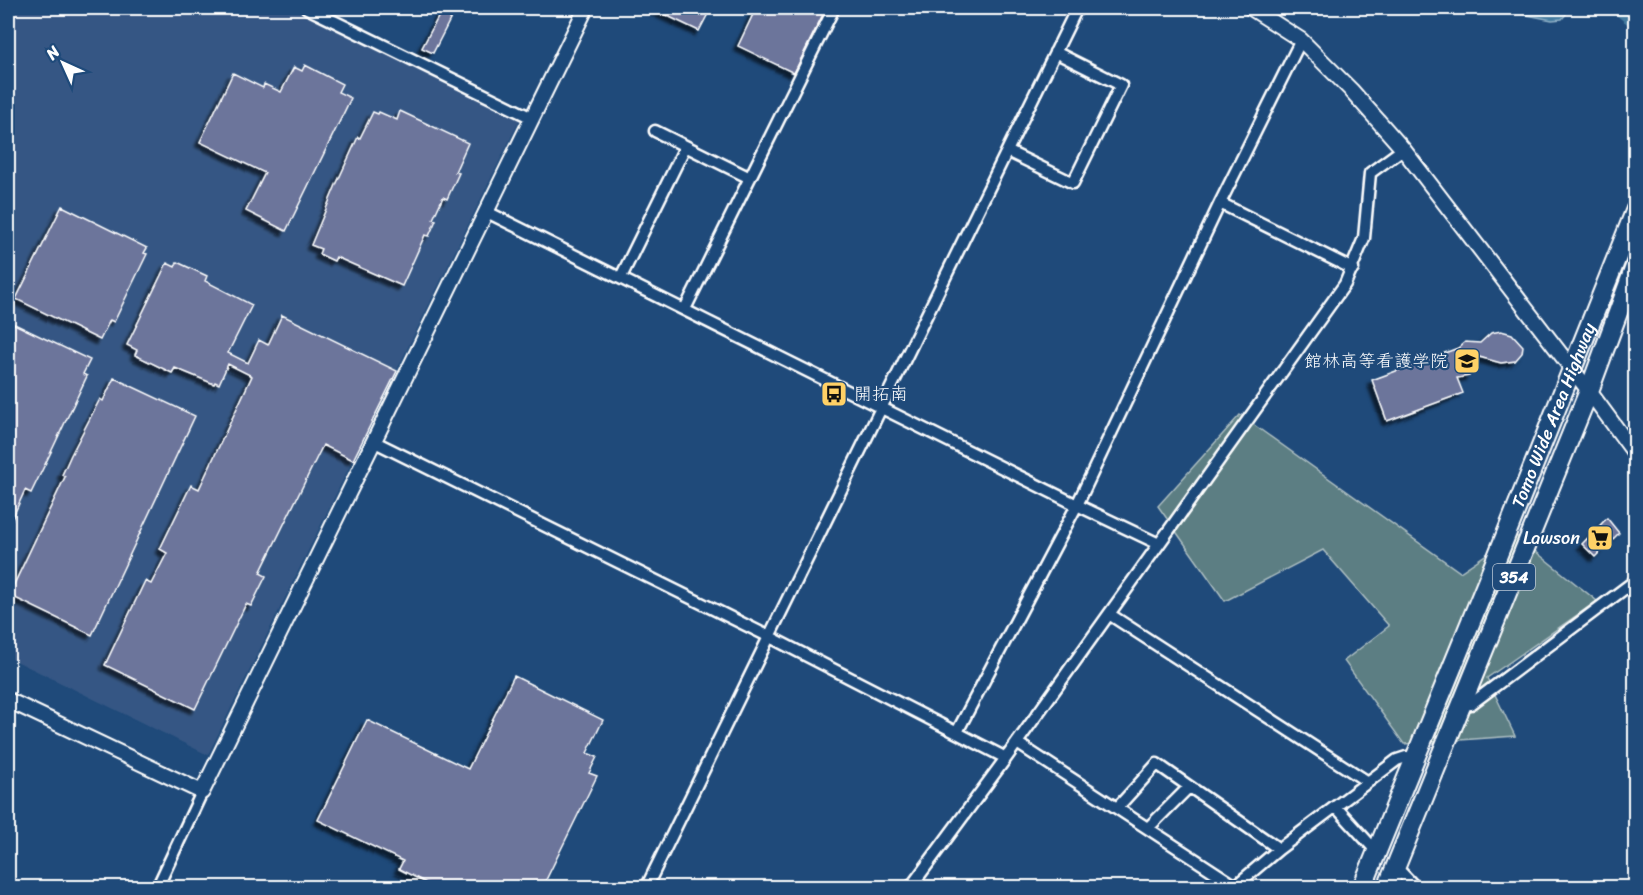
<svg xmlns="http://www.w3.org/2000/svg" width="1643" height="895" viewBox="0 0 1643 895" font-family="Sriracha,'Klee One',sans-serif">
<defs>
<filter id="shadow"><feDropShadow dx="-4.5" dy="4.5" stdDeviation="1.5" flood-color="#0009"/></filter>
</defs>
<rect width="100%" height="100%" fill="#1f4a7a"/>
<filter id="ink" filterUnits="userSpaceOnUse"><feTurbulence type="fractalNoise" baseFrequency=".0167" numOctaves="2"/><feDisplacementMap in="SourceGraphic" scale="12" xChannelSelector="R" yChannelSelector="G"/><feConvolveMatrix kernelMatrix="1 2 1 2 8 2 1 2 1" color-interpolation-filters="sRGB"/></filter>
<g filter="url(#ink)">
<path fill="#365784" d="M8,8H296L521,117L208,755L8,657Z"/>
<path fill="#5b7e83" stroke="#adbec1" stroke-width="1.5" d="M1240,415L1460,572L1515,535L1597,601L1487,678L1515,736L1404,744L1344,661L1389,626L1323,550L1225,601L1158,506Z"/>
<path fill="#457ca0" stroke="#8fb0c6" stroke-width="1.5" d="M1493,8H1571L1562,19L1552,20Z"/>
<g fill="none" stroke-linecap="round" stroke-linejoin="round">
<path stroke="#457ca0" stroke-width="22" d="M1625,8L1636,17"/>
</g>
<path fill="#6c749b" stroke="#fff" stroke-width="1.5" filter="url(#shadow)" d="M443,8H456L433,53L422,48Z
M651,8H711L699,31Z
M756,8H826L794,73L738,46Z
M305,65L342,84L338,92L351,98L286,231L246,211L265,173L200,142L233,73L263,88L264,84L281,92L294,67L302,71Z
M400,111L468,143L455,172L459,173L447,199L443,197L433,219L436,220L429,236L425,235L402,286L336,257L334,261L319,254L321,249L311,245L336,185L358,137L360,138L373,112L378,114L379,112L397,120Z
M62,206L147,248L144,253L147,254L114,322L110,320L100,340L16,299Z
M177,262L207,276L205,281L252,305L228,353L248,363L259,340L268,345L282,315L397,371L353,460L323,445L260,573L266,576L251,606L246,604L195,709L105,665L145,581L151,584L167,553L160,549L191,485L199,489L252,376L228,364L219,384L215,382L214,384L175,368L172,373L135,355L137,350L127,345L167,263L175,267Z
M8,321L90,360L83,374L87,376L51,452L31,493L25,490L8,528Z
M1501,331L1512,334L1523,346L1522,353L1515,361L1501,363L1479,357L1469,376L1457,378L1463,393L1387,421L1372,380L1458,348L1465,342L1480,343L1491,333Z
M114,378L195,416L92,635L9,595L65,477L62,475L71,455L100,399L103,401Z
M1607,518L1619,533L1595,557L1582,544Z
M514,676L603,720L587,753L597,757L589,773L597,776L542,888H436L399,869L403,861L318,820L367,720L468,769Z"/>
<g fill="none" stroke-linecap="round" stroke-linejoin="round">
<defs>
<path id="street" d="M307,8L532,118
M655,131L750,178
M1007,151L1073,183L1121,85L1055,52
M1220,203L1353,269
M485,211L1077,505L1159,544
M621,277L685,147
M685,309L834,8
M373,441L770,637L1006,758
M1109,614L1368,782
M1460,705L1471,704L1636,580
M957,732L1077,505L1220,203L1301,40
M1017,743L1236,886
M1336,807L1377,852
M1117,808L1157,764L1279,849
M1148,828L1189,787
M1396,867L1416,888
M157,888L202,792
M646,888L1077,8
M910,888L1006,758L1345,284L1364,238L1370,173L1403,149
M1233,888L1279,849L1397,760L1406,757L1416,758"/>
<path id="secondary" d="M1251,8L1301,40L1351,90L1403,149L1589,391L1636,455
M8,700L202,792L586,8"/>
<g id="highway">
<path id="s1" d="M1362,888L1487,582L1636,209"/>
<path d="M1387,888L1589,391L1636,264"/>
</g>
</defs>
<use href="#street" stroke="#fff" stroke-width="15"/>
<use href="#secondary" stroke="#fff" stroke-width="18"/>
<use href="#highway" stroke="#fff" stroke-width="22"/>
<use href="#street" stroke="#1f4a7a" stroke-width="10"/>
<use href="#secondary" stroke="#1f4a7a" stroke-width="14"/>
<use href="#highway" stroke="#1f4a7a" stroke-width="18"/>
</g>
</g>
<defs>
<symbol id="school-square" viewBox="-11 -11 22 22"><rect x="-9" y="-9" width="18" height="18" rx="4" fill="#ffd166" stroke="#1f4a7a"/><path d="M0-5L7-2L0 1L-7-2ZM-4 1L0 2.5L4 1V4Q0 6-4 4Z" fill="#111"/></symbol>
<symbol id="bus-square" viewBox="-11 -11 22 22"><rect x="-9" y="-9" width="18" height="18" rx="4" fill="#ffd166" stroke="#1f4a7a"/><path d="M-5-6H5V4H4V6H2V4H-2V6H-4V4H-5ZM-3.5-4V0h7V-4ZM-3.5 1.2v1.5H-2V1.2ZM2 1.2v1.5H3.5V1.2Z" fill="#111"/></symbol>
<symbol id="supermarket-square" viewBox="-11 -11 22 22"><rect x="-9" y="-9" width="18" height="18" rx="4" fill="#ffd166" stroke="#1f4a7a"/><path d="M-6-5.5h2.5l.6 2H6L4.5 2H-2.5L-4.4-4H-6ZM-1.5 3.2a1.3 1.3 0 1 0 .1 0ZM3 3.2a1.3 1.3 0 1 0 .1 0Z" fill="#111"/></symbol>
</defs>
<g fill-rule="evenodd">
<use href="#school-square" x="1452" y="346" width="30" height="30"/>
<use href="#bus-square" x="819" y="379" width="30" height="30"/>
<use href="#supermarket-square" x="1585" y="523" width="30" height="30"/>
</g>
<g text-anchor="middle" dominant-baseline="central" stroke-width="4.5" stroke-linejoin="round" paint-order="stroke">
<rect fill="#1f4a7a" stroke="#bcc9d7" stroke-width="1.5" x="1493" y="564" width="42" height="26" rx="4.5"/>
<g font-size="16" font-weight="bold" fill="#fff">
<text x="1514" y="577">354</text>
</g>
<g font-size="18" fill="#fff" stroke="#1f4a7a" text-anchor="end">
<text x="1448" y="361">館林高等看護学院</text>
<text x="854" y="394" text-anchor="start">開拓南</text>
<text x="1580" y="538">Lawson</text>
</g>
<g font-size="18" fill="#fff" stroke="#1f4a7a">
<text stroke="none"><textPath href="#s1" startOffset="510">Tomo Wide Area Highway</textPath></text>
</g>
</g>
<rect width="1643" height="895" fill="none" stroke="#1f4a7a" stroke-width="30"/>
<rect x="15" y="15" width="1613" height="865" fill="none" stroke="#fff" stroke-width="2" filter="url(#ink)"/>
<g transform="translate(63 63) rotate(315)" stroke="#1f4a7a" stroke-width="4.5" paint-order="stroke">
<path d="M0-4.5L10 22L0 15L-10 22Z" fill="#ffffff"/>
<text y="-9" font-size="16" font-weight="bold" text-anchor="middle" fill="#ffffff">N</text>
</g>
</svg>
